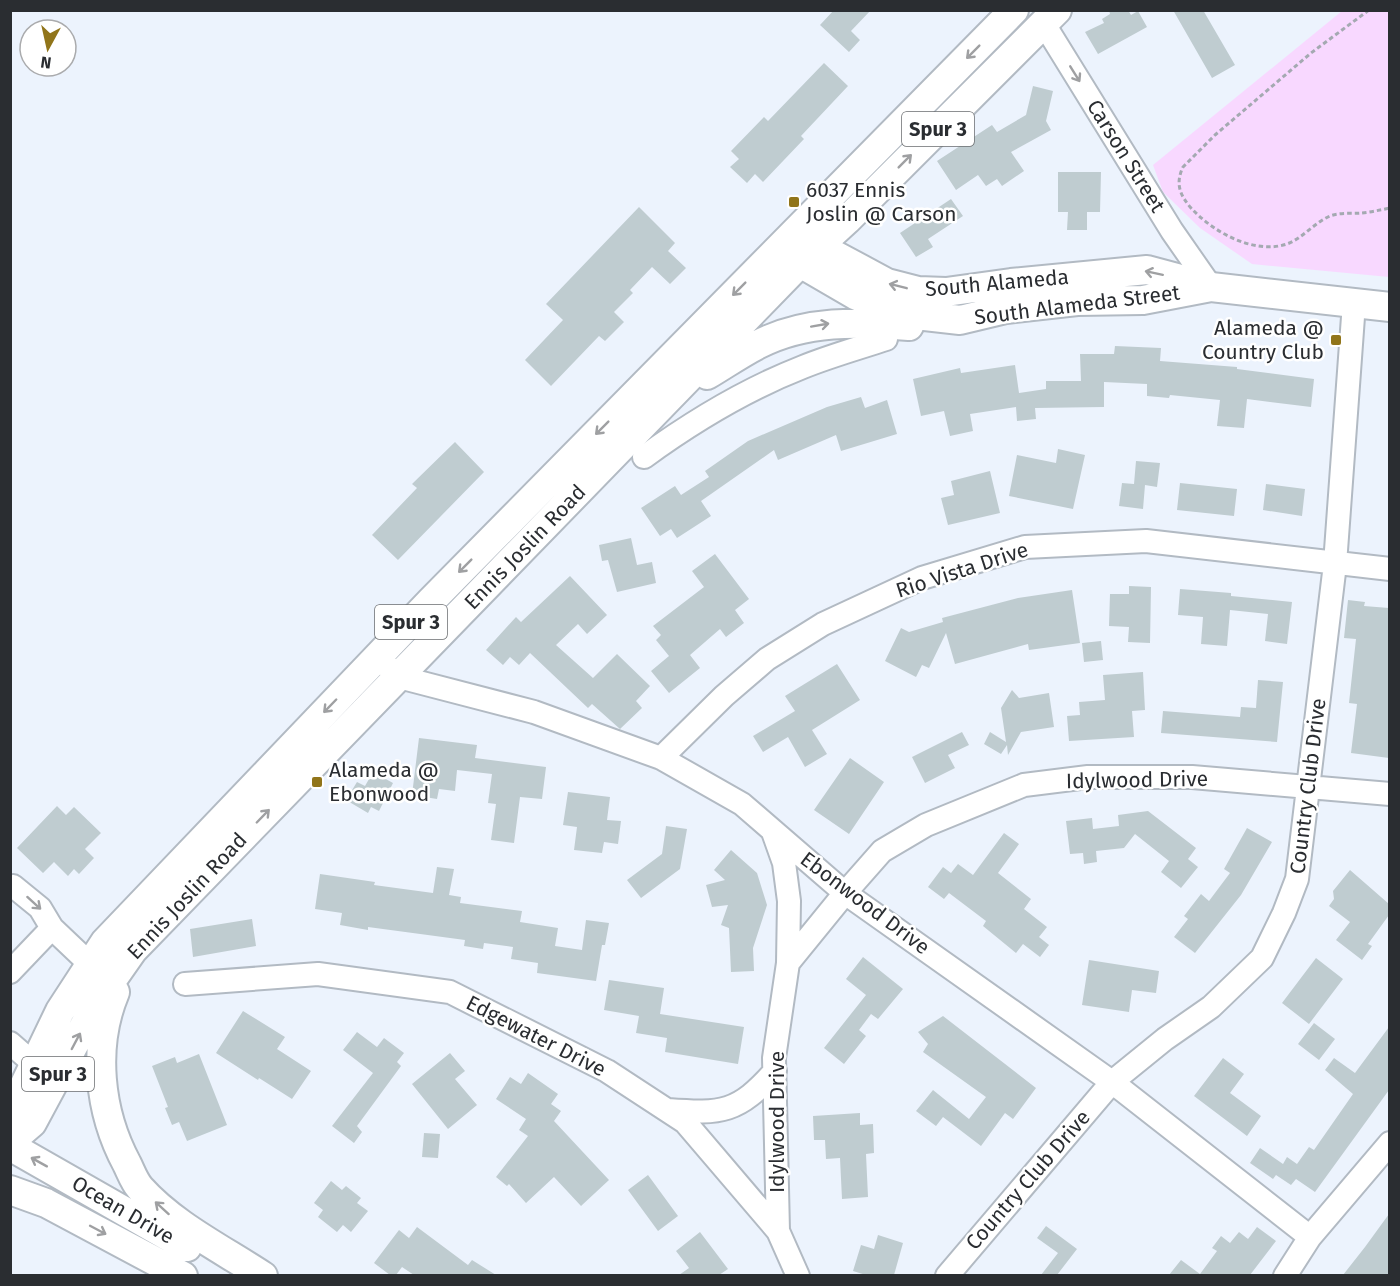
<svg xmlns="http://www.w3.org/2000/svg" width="1400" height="1286" viewBox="0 0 1400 1286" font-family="'Fira Sans',sans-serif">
<rect width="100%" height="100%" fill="#ecf3fd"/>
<path fill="#f8d8ff" d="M1342,11H1389V277L1252,264L1200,228L1163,192L1153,165Z"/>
<path fill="#bfccd0" d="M834,10H871L851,31L860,40L849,52L820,25Z
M1109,10H1128L1131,15L1138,11L1147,27L1098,54L1085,32L1104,23L1102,19L1110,14Z
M1173,10H1203L1235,65L1212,78Z
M824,63L848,86L801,136L804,139L763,182L755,174L747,183L730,167L739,159L731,151L764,117L768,121Z
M1033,86L1053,91L1046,121L1051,130L1011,152L1024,171L1002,186L997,179L986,186L978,175L956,190L937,161L992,125L997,132L1026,115Z
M1058,172H1101L1100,212H1087V230H1067L1068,212H1058Z
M951,199L963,216L928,239L933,247L916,257L900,233Z
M639,207L675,243L668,251L686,268L670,284L652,267L630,290L633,293L614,312L624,322L605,341L599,336L551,386L525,360L563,320L546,304Z
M1115,346L1161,348L1160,361L1237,367V369L1314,379L1311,407L1247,399L1244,428L1217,426L1220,400L1170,395L1169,398L1147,396V384L1104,382V407L1035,408L1036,419L1017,421L1016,407L970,414L973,431L950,436L944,411L921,416L913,379L960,368L961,373L1015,365L1019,393L1046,389V381H1081L1080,354H1114Z
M861,397L865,408L887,400L897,434L841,451L836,435L778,460L774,450L701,501L711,516L677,538L671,529L660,536L641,508L675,486L681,495L709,477L705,471L748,441L827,407Z
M455,442L484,472L398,560L372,535L417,488L412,484Z
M1058,449L1085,455L1073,509L1009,496L1017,455L1056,463Z
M1136,461L1160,463L1157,487L1145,485L1143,509L1119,506L1122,483L1134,484Z
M990,471L1000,513L948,525L941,498L954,495L951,481Z
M1180,483L1237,489L1234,516L1177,510Z
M1266,484L1305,489L1302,516L1263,510Z
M631,538L637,565L652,562L656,583L617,592L608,560L602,561L599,545Z
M715,554L749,599L735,610L744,623L726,637L720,629L690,655L700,668L669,693L651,671L669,656L656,640L661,635L653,626L704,587L692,571Z
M570,576L607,615L587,634L578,624L556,645L593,678L617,654L650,686L636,701L642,708L620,729L592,704L588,708L530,653L519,665L510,657L503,665L486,650L516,617L521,622Z
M1129,586L1151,587L1150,643L1128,642L1129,627L1109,626L1110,594H1129Z
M1180,589L1231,593V596L1292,602L1287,644L1265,641L1268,614L1230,610L1227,646L1201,644L1203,617L1178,615Z
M1072,590L1080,643L1029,650L1028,644L955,664L946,633L929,668L922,665L916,677L885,661L901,628L909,632L943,622L942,618L1018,598Z
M1348,600L1365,602L1364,606L1389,608V758L1351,753L1357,704L1349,703L1356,639L1344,638Z
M1101,641L1103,660L1084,662L1082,643Z
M837,664L860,700L812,730L827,754L805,767L788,737L763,752L753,736L795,711L785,696Z
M1143,672L1145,710L1132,711L1134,737L1069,741L1067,716L1080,715L1079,702L1105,700L1103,675Z
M1258,680L1283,682L1277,742L1161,733L1163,711L1240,717L1241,707L1256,708Z
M1012,690L1019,698L1049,693L1054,727L1021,732L1008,755L1007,745L1001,754L984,744L990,732L1006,742L1001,708Z
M962,732L969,745L948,755L955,768L925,783L912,757Z
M419,738L477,745L475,758L546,767L542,799L520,797L514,843L491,840L496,804L488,803L492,774L457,770L455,791L439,789L437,799L412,795Z
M850,758L884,782L849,834L814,810Z
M373,772L393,783L379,811L371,807L368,813L346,800L357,782L365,786Z
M568,792L610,797L607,820L621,821L618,844L604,842L602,853L574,850L577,827L563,825Z
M57,806L66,815L74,807L101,833L85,849L94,858L79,874L74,869L68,876L54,862L43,873L17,848Z
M1148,811L1196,848L1188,859L1198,867L1181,888L1161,872L1169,861L1135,834L1124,848L1096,851L1097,862L1084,864L1083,853L1070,854L1066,821L1092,818L1093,829L1119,826L1118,815Z
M666,826L687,829L680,869L641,898L627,880L662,854Z
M1247,828L1272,842L1241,895L1195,953L1174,937L1188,919L1184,916L1201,894L1209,901L1230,873L1224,869Z
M1004,833L1019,844L998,873L1031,899L1024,909L1047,927L1039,937L1049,945L1040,957L1023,944L1016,953L983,926L986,921L949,893L944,899L928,887L943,867L951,873L958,864L973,875Z
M731,850L757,873L767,905L753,948L754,971L731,972L729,928L721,925L728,905L712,907L706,885L725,880L714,870Z
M437,867L454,869L449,895L461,897L460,903L522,911L520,922L558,928L555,946L582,950L586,920L609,923L605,945H602L596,981L537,973L538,963L511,959L513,947L484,943L483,949L464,946L465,940L368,927V930L340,925L342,913L315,909L320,874L375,882L374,885L433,893Z
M1350,870L1389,904V915L1368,944L1372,946L1362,960L1336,940L1350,922L1329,906L1334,899L1333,891Z
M252,919L256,946L193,957L190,929Z
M863,957L903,989L878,1019L871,1014L859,1030L866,1036L844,1064L824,1048L866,995L846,979Z
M1316,958L1343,979L1309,1024L1282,1003Z
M1089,960L1159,971L1156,993L1132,990L1129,1012L1082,1005Z
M609,980L664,988L660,1014L744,1027L738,1064L665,1052L667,1038L636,1033L639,1016L604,1010Z
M243,1011L285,1037L277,1049L311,1071L292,1099L259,1078L258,1080L216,1053Z
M943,1016L1036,1088L1013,1119L1005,1113L981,1146L943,1117L936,1126L916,1111L933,1090L969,1119L986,1097L923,1052L928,1044L918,1032Z
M1314,1023L1335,1039L1319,1060L1298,1044Z
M1389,1027V1090L1315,1192L1296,1179L1291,1185L1276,1175L1273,1179L1250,1163L1260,1148L1283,1164L1287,1157L1297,1164L1309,1147L1314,1150L1353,1094L1325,1070L1334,1058L1355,1073Z
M357,1032L377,1047L384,1038L404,1053L397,1062L401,1066L357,1126L362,1132L354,1143L332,1126L373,1073L343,1050Z
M450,1053L465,1071L455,1079L477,1105L448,1129L412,1084Z
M199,1054L227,1125L187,1141L179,1122L172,1125L165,1108L168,1107L152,1066L175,1057L177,1063Z
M1223,1058L1244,1074L1230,1093L1261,1116L1247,1136L1194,1096Z
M528,1073L558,1094L551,1104L561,1111L554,1121L609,1180L581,1206L554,1177L526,1203L509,1184L507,1186L496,1177L528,1136L519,1130L526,1119L496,1099L510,1077L521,1084Z
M860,1113V1125L873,1124L874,1153L866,1154L868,1197L842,1199L840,1158L826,1159L825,1140H814L813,1116Z
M424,1133L440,1134L438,1158L422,1157Z
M648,1175L678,1216L658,1231L628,1190Z
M331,1181L342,1190L346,1186L361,1198L357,1203L368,1211L351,1232L343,1225L337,1232L318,1217L323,1210L314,1203Z
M1389,1214V1275H1343L1365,1247Z
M1046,1226L1077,1249L1057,1275H1041L1058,1253L1037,1238Z
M417,1227L468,1265L472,1260L496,1275H414L402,1267L396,1275H390L374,1263L399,1230L409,1238Z
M1257,1227L1276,1241L1250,1275H1169L1181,1260L1200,1274L1217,1251L1212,1248L1221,1236L1230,1243L1239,1232L1248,1239Z
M700,1232L728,1269L719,1275H679L689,1268L676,1251Z
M878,1235L903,1243L894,1275H866L853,1271L861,1245L874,1249Z"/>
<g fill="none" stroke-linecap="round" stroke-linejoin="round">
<defs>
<path id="minor" d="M1044,24L1172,231L1211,287
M644,457C692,422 747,389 803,367C830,356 859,348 886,339
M388,667L399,677L534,712L661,758L742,804L845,893L1112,1082L1310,1237
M661,758L724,696L767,659L823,624L922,578L1025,547L1146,541L1390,569
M773,832L784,863L789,901L788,963
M10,888L13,886L40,908L52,928
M10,972L52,928L91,965
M185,984L318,974L450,992L607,1071L685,1122L778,1231L798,1276
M10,1043L26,1057
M668,1110C722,1114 738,1113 775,1071
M778,1231L774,1058L788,963L845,893L882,851L926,825L1024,785L1088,777H1192L1390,794
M947,1276L1112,1082L1165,1039L1211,1007L1262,958L1284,913L1297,879L1335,564L1354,303
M1285,1276L1310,1237L1390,1143"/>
<path id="major" d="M805,234L818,246L887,283L918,291L946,292L1011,283L1147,270L1203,285
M787,252L800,263L855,295L898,313L960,320L1006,309L1077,301L1143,300L1211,287L1390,307
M707,375C724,365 741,353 759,344C806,320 858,322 909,326
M115,992C92,1047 99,1112 127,1164C131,1172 134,1181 140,1188C173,1225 222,1249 263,1276
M10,1115L60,1011L105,942L431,601L1014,10
M10,1142L32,1123L98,1000L133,950L800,263L847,220L1057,10
M10,1146L187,1247
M10,1190L46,1203L183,1276"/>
</defs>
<use href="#minor" stroke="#b2bac3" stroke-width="26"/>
<use href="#major" stroke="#b2bac3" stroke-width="32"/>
<path stroke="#a4a9b1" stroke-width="3" stroke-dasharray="4.5 3" stroke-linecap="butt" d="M1369,10L1311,53L1215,135L1183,167C1175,184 1180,195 1191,208C1213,232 1254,255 1287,244C1303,238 1314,223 1330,216C1340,212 1352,214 1362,213C1371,212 1380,210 1390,208"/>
<use href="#minor" stroke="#fff" stroke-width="22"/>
<use href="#major" stroke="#fff" stroke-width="28"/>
</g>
<defs><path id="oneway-shaft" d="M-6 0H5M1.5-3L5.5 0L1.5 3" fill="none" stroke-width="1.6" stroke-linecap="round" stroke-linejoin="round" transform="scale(1.5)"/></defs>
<g stroke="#9fa0a2">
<use href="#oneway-shaft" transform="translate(973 52) rotate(135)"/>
<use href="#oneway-shaft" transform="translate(1075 74) rotate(58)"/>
<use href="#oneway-shaft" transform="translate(905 161) rotate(-45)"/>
<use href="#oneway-shaft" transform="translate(1154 273) rotate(-168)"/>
<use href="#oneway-shaft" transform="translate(898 286) rotate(-166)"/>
<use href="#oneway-shaft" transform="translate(739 289) rotate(135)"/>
<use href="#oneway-shaft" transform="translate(820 325) rotate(-10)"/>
<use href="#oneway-shaft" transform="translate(602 428) rotate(135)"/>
<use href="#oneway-shaft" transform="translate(465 566) rotate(135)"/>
<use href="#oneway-shaft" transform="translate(330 706) rotate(134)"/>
<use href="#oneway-shaft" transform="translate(263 816) rotate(-46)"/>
<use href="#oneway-shaft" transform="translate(34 903) rotate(42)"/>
<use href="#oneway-shaft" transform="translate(76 1041) rotate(-62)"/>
<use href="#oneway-shaft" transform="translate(39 1162) rotate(-151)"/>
<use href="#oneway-shaft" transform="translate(162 1208) rotate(-138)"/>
<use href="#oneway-shaft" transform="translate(98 1230) rotate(28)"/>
</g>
<g fill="#91751a" stroke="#fff" stroke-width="2">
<rect x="788" y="196" width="12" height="12" rx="3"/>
<rect x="1330" y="334" width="12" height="12" rx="3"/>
<rect x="311" y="776" width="12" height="12" rx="3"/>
</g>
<g text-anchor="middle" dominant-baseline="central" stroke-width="5" stroke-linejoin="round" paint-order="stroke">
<g fill="#fff" stroke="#6a6c6f" stroke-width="1.5">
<rect x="902" y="112" width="72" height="34" rx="4.5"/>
<rect x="375" y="605" width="72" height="34" rx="4.5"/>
<rect x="22" y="1057" width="72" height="34" rx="4.5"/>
</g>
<g font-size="20" font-weight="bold" fill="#2a2d31">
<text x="938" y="129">Spur 3</text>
<text x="411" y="622">Spur 3</text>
<text x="58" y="1074">Spur 3</text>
</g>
<g font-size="21" fill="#2a2d31" stroke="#fff">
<text transform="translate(1126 156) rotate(58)">Carson Street</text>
<text transform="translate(997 283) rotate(-5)">South Alameda</text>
<text transform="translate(1077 305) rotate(-7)">South Alameda Street</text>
<text transform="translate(525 547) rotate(-46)">Ennis Joslin Road</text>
<text transform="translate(962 570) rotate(-18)">Rio Vista Drive</text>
<text transform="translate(1137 780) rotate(-1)">Idylwood Drive</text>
<text transform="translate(1308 786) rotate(-83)">Country Club Drive</text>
<text transform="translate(187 896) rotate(-47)">Ennis Joslin Road</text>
<text transform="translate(865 903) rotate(37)">Ebonwood Drive</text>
<text transform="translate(536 1036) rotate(27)">Edgewater Drive</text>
<text transform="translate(777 1122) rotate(-90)">Idylwood Drive</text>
<text transform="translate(1028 1180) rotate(-49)">Country Club Drive</text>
<text transform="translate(123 1210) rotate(30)">Ocean Drive</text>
</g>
<g font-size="21" fill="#2a2d31" stroke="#fff" text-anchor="start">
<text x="806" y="190">6037 Ennis<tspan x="806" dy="24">Joslin @ Carson</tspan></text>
<text x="1324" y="328" text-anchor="end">Alameda @<tspan x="1324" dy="24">Country Club</tspan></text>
<text x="329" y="770">Alameda @<tspan x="329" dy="24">Ebonwood</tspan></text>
</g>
</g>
<rect width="1400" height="1286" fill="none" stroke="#2a2d31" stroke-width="24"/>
<g transform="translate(48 48) rotate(188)"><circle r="28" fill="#ffffff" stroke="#aaabad" stroke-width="1.5"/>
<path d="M0-4.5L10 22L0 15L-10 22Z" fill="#91751a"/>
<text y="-9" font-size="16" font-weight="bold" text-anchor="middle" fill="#2a2d31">N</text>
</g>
</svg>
